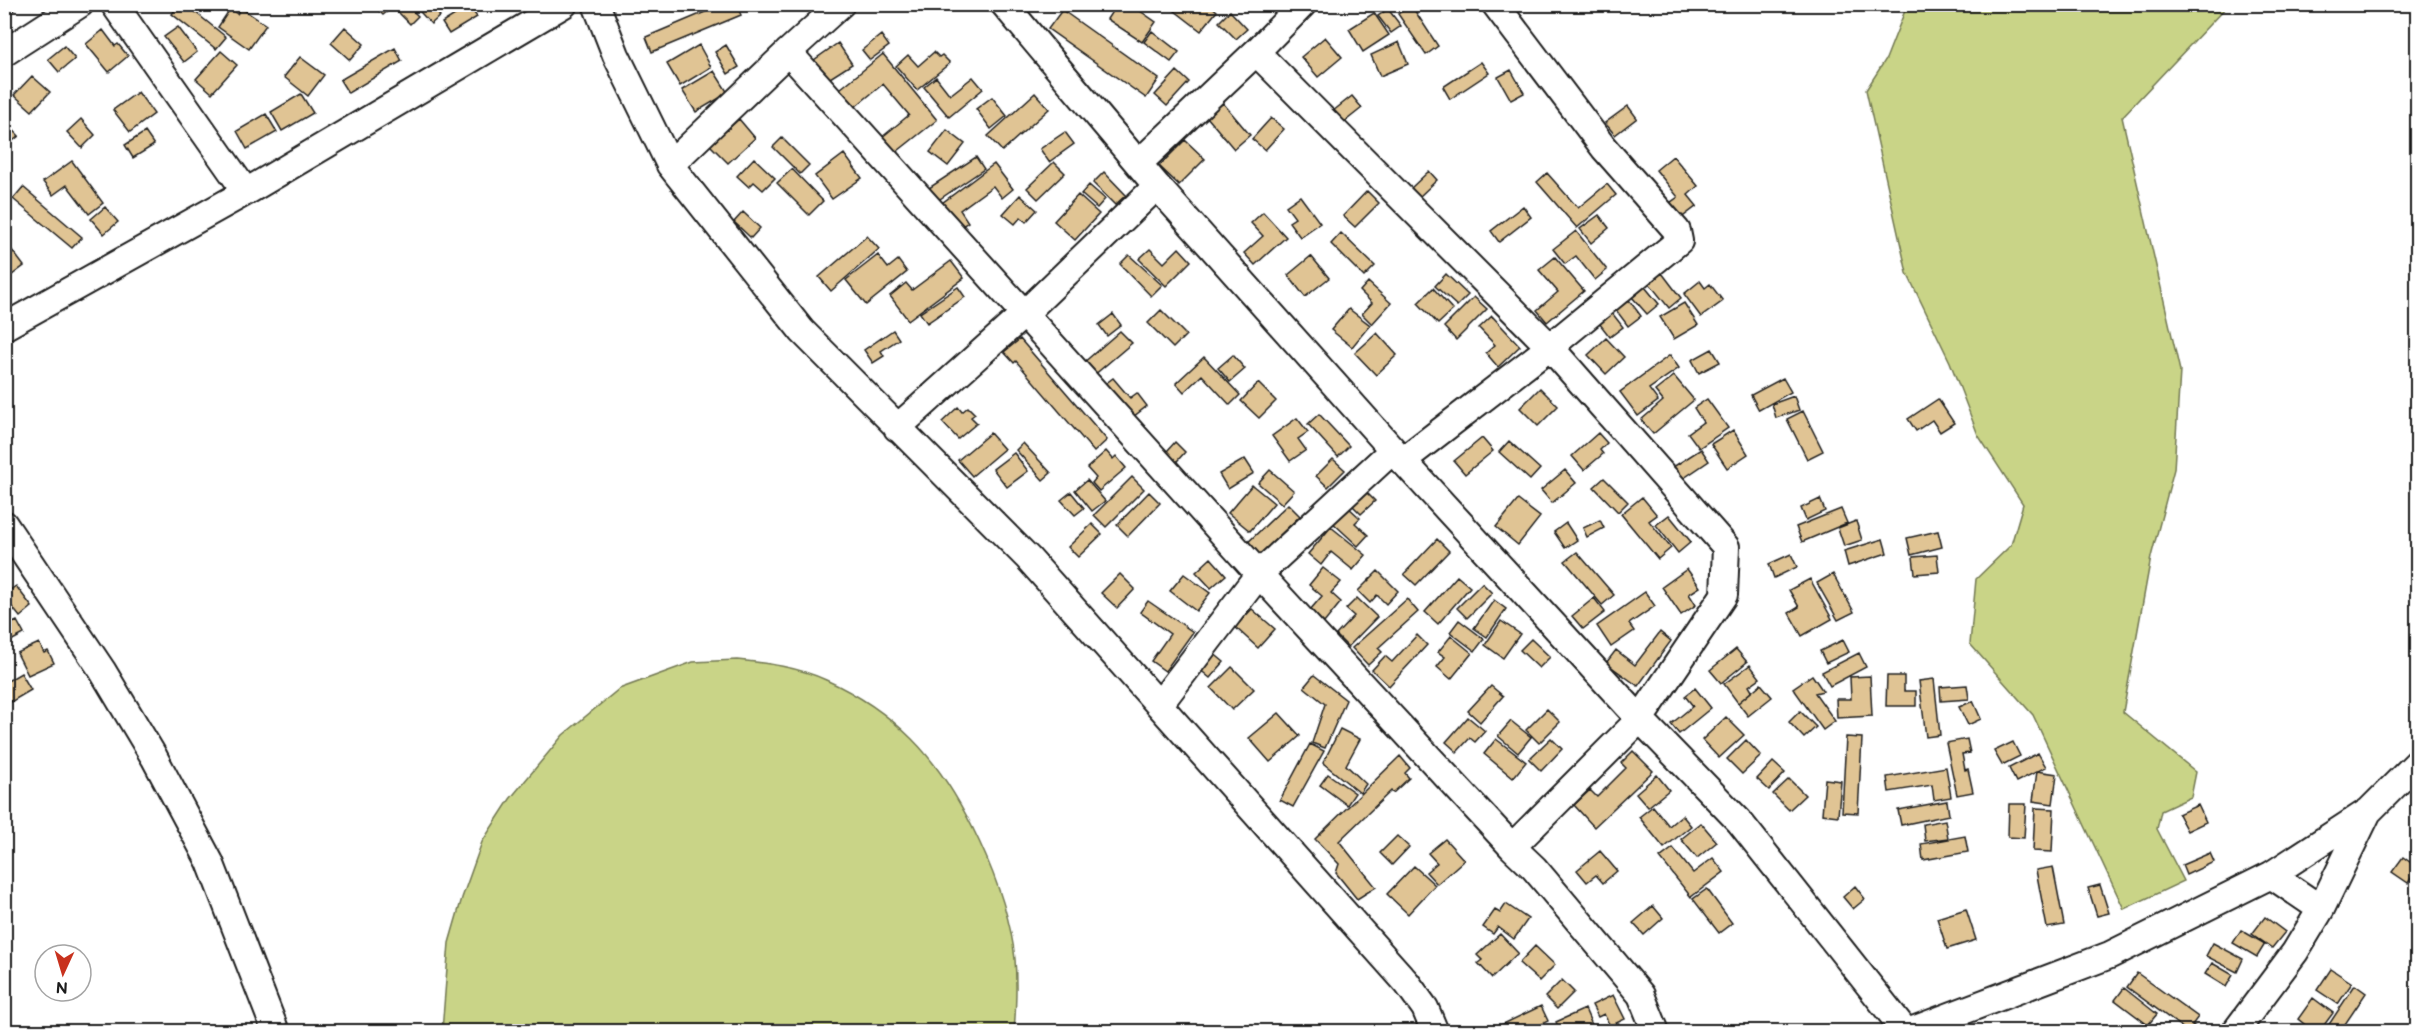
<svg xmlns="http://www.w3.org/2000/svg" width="2422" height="1036" viewBox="0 0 2422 1036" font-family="'Balsamiq Sans',sans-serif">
<rect width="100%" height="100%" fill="#fff"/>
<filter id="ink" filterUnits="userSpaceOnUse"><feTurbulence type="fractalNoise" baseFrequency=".0167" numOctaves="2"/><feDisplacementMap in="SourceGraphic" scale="12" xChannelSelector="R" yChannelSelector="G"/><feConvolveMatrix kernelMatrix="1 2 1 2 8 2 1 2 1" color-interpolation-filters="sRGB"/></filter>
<g filter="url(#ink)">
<path fill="#c9d487" stroke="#727852" stroke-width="1.5" d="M1904,5H2228L2122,117L2180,371L2174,469L2151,557L2123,712L2196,772L2191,797L2161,811L2157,829L2184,881L2124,909L2033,715L1970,644L1976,579L2011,545L2023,504L1978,435L1950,362L1907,273L1866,90L1886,59L1906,8Z
M737,660C767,663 798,667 826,680C857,694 888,715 912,739C961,788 1008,890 1015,959C1017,983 1016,1007 1014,1031H442L449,943L462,898L482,842L510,799L563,735L619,689L693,662Z"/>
<path fill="#e0c494" stroke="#1c1c1c" stroke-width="1.5" d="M4,4H20L7,16L4,14Z
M179,4H185L226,37L216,49L172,14Z
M378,4H406L418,16L410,24L393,7L383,15L375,7Z
M413,4H429L440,16L431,24Z
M724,4H736L741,15L652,52L646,37Z
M1117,4H1130L1156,22L1142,42L1107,19Z
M1166,4H1209L1217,11L1201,31Z
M1411,5L1438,46L1426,55L1398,14Z
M469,6L477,17L449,34L442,23Z
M241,8L266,25L249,49L218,27L230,9L237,14Z
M1388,9L1401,26L1391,33L1378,16Z
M1062,10L1159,79L1146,98L1048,29Z
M1230,11L1247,29L1236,39L1219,22Z
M1374,13L1389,35L1363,52L1349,29Z
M178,27L197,52L184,62L164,37Z
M345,27L364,44L350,60L331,43Z
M103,30L115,46L118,44L128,56L109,72L86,44Z
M1152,31L1179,52L1171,62L1144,42Z
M881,35L889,46L870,60L862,50Z
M1325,37L1342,57L1318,77L1301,57Z
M1399,42L1408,64L1380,76L1371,55Z
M838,43L852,64L827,80L814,60Z
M699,45L711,67L680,86L667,64Z
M726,45L739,67L728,74L715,52Z
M64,46L75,59L59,72L48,59Z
M395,48L402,61L348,93L340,80Z
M221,51L237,65L212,93L196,79Z
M934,52L939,57L942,55L950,63L917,90L896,66L908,55L918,66Z
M883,54L937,120L894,154L881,138L909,115L883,84L850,111L835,93Z
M300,57L324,75L308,96L284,77Z
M1481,62L1489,73L1450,99L1443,87Z
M1511,70L1524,93L1511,100L1498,77Z
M714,71L728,93L696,112L682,90Z
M1177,71L1189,82L1167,106L1155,95Z
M32,76L50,92L32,111L14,95Z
M936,77L950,95L973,77L983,89L949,117L924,87Z
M138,92L154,114L130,132L113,110Z
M1035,93L1049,109L1002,151L988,136Z
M301,94L313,113L282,131L271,112Z
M1352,96L1362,108L1343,123L1333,111Z
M992,97L1007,116L991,129L976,109Z
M1223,103L1250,135L1234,149L1207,117Z
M1628,106L1637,118L1615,135L1605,123Z
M266,114L277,132L247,149L237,131Z
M1271,118L1284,129L1265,150L1252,139Z
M81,119L95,135L82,148L67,132Z
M739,119L755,138L728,163L710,145Z
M4,120L19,136L4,148Z
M947,130L965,144L948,166L930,152Z
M145,132L154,145L133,158L125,145Z
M1065,132L1074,144L1049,162L1040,149Z
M782,138L809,165L800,174L773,147Z
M1185,140L1205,159L1179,185L1159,166Z
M844,154L862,178L832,199L815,176Z
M1673,156L1698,186L1688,195L1697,206L1676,222L1664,207L1678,197L1656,170Z
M976,157L984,169L934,203L926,190Z
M754,158L775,178L763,190L754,182L749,187L737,176Z
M72,161L103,203L89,214L67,185L53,195L43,182Z
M1054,162L1065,173L1038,199L1027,188Z
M994,164L1013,189L1002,198L993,186L960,210L968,222L956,230L938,206Z
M792,169L823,201L809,215L777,183Z
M1429,171L1437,180L1419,197L1411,188Z
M1104,172L1126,195L1115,205L1093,183Z
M1547,173L1578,208L1607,184L1616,195L1577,228L1537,182Z
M1089,185L1105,199L1097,208L1081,194Z
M23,187L82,237L72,248L13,199Z
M1367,191L1379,203L1355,227L1343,216Z
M1020,195L1037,210L1026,222L1021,217L1015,224L1003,214Z
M1078,195L1099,214L1075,240L1054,221Z
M1300,196L1320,223L1300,237L1289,222L1295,218L1286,206Z
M1523,206L1531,217L1499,242L1491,231Z
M105,207L118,222L104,234L91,219Z
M743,212L760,228L751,238L734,222Z
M1263,212L1286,237L1255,265L1244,253L1263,236L1251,223Z
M1599,215L1609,228L1591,243L1580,229Z
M1576,231L1607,270L1595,280L1576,256L1565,264L1553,249Z
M1341,233L1375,266L1364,277L1331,244Z
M867,236L879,249L831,291L819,277Z
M8,245L24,266L4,281V248Z
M1179,248L1191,261L1166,286L1139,259L1150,249L1164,263Z
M878,255L888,268L898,260L907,272L866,305L846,280Z
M1129,255L1162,285L1151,296L1120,264Z
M1311,256L1329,278L1305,297L1288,275Z
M1555,257L1584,291L1547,322L1537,310L1558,292L1539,270Z
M951,261L964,278L908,320L890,296L906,283L912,290Z
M1662,273L1681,298L1669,308L1649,283Z
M1446,274L1468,295L1457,306L1435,286Z
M1700,281L1705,288L1710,284L1723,301L1701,317L1684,294Z
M1368,282L1391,303L1372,324L1362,314L1372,303L1360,291Z
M958,287L965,297L927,323L920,313Z
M1645,287L1659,304L1647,314L1632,297Z
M1433,288L1453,310L1438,324L1418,303Z
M1474,297L1487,309L1456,340L1444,327Z
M1629,300L1641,316L1628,326L1616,310Z
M1684,303L1698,325L1674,339L1660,317Z
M1349,309L1370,325L1352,347L1331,330Z
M1161,310L1186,335L1173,348L1148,323Z
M1612,313L1623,327L1610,337L1599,323Z
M1113,314L1121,325L1107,336L1099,325Z
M1492,316L1520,346L1498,367L1486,353L1495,345L1479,328Z
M893,330L899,339L881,351L884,356L873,363L864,350Z
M1120,331L1132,343L1093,376L1082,364Z
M1377,333L1397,355L1376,375L1355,353Z
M1606,338L1624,357L1606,374L1588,355Z
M1020,339L1107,440L1094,452L1016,361L1014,363L1004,352Z
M1712,349L1720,362L1699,373L1692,360Z
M1233,355L1245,369L1230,382L1218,368Z
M1670,355L1679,368L1649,389L1658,401L1638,416L1620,392Z
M1204,357L1240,395L1230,405L1202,375L1184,392L1176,383Z
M1674,376L1694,400L1653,434L1641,420L1663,401L1655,391Z
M1113,378L1130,398L1137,393L1147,406L1129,420L1101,387Z
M1783,378L1791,392L1759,410L1751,395Z
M1258,383L1276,401L1259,418L1241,401Z
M1540,388L1558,406L1538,426L1520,408Z
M1794,396L1799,410L1776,418L1772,404Z
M1707,399L1728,428L1699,448L1688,433L1703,422L1694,408Z
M1938,399L1954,423L1940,432L1932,420L1916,431L1908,419Z
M958,407L962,412L968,407L975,414L971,417L977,423L958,439L942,422Z
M1803,411L1823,451L1807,459L1787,419Z
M1319,414L1349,446L1338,457L1308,424Z
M1297,418L1308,432L1298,439L1306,450L1290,461L1272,436Z
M1733,430L1748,454L1727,468L1711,444Z
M990,433L1004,449L972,476L958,460Z
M1598,433L1607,443L1600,450L1603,454L1584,470L1572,456Z
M1482,438L1493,451L1465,474L1454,461Z
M1509,441L1540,469L1530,480L1499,452Z
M1175,442L1185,452L1171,468L1160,459Z
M1023,443L1051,473L1043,480L1016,450Z
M1701,449L1709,461L1681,480L1673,467Z
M1106,451L1113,459L1116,456L1126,468L1099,491L1092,483L1096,478L1087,468Z
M1014,453L1028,471L1007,487L993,469Z
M1245,459L1254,473L1228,489L1219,474Z
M1333,459L1345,470L1328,487L1316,476Z
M1270,470L1294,491L1282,504L1258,483Z
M1565,470L1576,483L1552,503L1541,490Z
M1132,477L1144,489L1106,527L1094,515Z
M1604,478L1628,502L1618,512L1594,487Z
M1087,480L1105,501L1092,511L1075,490Z
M1252,485L1274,503L1250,531L1228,513Z
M1364,490L1375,501L1361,514L1350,503Z
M1071,492L1084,508L1075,515L1061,500Z
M1149,492L1160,503L1128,536L1117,525Z
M1642,497L1657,515L1649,521L1671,548L1658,559L1621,514Z
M1820,499L1825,511L1806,520L1801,508Z
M1518,500L1540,517L1518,545L1496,527Z
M1288,504L1300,516L1256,558L1244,546Z
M1347,506L1360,518L1355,523L1368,535L1358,546L1332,522Z
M1841,509L1847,523L1802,542L1796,527Z
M1669,515L1691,542L1678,553L1656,525Z
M1600,520L1604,528L1587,537L1583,528Z
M1856,521L1862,540L1844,546L1838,528Z
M1566,523L1577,540L1565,548L1554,532Z
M1092,524L1102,534L1078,557L1068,547Z
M1331,527L1366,555L1353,570L1331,552L1321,565L1308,554Z
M1938,531L1942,547L1911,555L1907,538Z
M1437,539L1449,551L1416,585L1404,574Z
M1883,539L1887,553L1848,566L1844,551Z
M1577,552L1614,595L1602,605L1565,561Z
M1791,554L1797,567L1774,578L1769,564Z
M1937,555L1939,572L1915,574L1913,557Z
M1211,558L1226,575L1211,588L1196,572Z
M1323,568L1341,582L1331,593L1341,602L1324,623L1310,610L1322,596L1309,585Z
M1687,569L1700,587L1689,594L1696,605L1681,615L1662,587Z
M1378,571L1398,591L1386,604L1377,595L1370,603L1358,591Z
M1120,574L1135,589L1117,608L1101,593Z
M1184,574L1210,593L1196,611L1170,591Z
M1833,574L1854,612L1838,620L1817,583Z
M1457,576L1470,587L1438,624L1425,612Z
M1810,579L1832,619L1802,636L1789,613L1799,607L1789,590Z
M1482,583L1492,593L1467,618L1457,608Z
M16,586L32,607L20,617L4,597V594Z
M1645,592L1655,606L1629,624L1634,631L1611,647L1597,626Z
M1357,598L1377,617L1348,647L1336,635L1354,616L1346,609Z
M1594,598L1605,612L1583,629L1572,616Z
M1407,599L1418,612L1378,648L1382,652L1368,665L1352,648Z
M1494,600L1506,609L1487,637L1474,628Z
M1148,601L1193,632L1165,671L1151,661L1170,634L1140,612Z
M1252,609L1275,629L1258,648L1235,627Z
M1459,620L1484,639L1475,651L1450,632Z
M17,621L24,634L9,642L4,633V627Z
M1501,621L1520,634L1503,658L1485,645Z
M1660,632L1671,641L1638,686L1606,663L1616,650L1635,665Z
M1417,635L1427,645L1389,686L1372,670L1385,656L1392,662Z
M1451,636L1472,653L1451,679L1437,667L1445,657L1438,652Z
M1531,639L1550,657L1539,668L1520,650Z
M1843,640L1849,652L1826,663L1820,651Z
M39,643L44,653L48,651L54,663L28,675L17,653Z
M1736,649L1747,662L1721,683L1710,670Z
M1212,652L1224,662L1210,678L1198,668Z
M1859,653L1866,667L1830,686L1822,672Z
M1750,665L1760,678L1749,686L1752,691L1738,703L1724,684Z
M1232,667L1254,689L1232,710L1211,688Z
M21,673L31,690L4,706V683Z
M1314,675L1346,700L1325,748L1312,743L1325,704L1304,687Z
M1812,675L1823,691L1815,693L1835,721L1823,730L1793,688Z
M1870,676L1872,716L1837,718L1836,699H1851L1850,677Z
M1887,676H1904V691H1916V706H1886Z
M1934,679L1940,735L1926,737L1919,681Z
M1761,684L1772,697L1748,716L1738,703Z
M1967,685L1969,699L1941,701L1940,687Z
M1491,686L1503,696L1480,722L1468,711Z
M1695,688L1711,708L1679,734L1671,724L1693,706L1685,696Z
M1973,701L1981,719L1968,725L1959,707Z
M1547,709L1560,722L1539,743L1526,730Z
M1800,711L1816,727L1804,738L1789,722Z
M1279,713L1300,736L1270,762L1249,738Z
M1468,717L1485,731L1475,742L1470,738L1457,752L1446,742Z
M1726,717L1744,735L1719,758L1702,740Z
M1511,721L1531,737L1518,753L1498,736Z
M1340,729L1360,739L1346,765L1366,784L1360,793L1323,763Z
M1846,737L1862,738L1858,813L1842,812Z
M1551,738L1562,749L1541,771L1529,759Z
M1496,739L1526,762L1513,778L1484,754Z
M1967,739L1970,753L1962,754L1965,770L1968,769L1973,792L1957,795L1946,743Z
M1746,740L1761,756L1742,774L1727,759Z
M2013,742L2020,756L2002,765L1994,751Z
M1310,744L1324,751L1293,807L1280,800Z
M1633,751L1653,771L1594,827L1574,805L1590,790L1597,797L1626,768L1621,763Z
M2038,753L2046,767L2016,782L2009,768Z
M1400,756L1410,768L1405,773L1409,778L1393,793L1391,791L1339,841L1376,887L1357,899L1336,873L1339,864L1315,839Z
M1773,762L1785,773L1769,790L1757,779Z
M1946,767L1951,797L1934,800L1932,785L1889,792L1887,777Z
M2037,771L2057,774L2053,804L2033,801Z
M1328,774L1355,793L1347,805L1320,785Z
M1657,775L1669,790L1648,807L1636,793Z
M1789,779L1805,795L1789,810L1773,794Z
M1825,779L1841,781L1838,816L1822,814Z
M1947,801L1949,815L1901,825L1898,810Z
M2009,804H2026L2024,838L2008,837Z
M2198,805L2206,822L2187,831L2178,814Z
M1653,806L1669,826L1682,815L1691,826L1664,848L1639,817Z
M2035,808L2054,809L2052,852L2033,851Z
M1945,820L1948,838L1925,841L1923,824Z
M1701,823L1717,842L1697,858L1681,839Z
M1397,836L1409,847L1392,865L1380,853Z
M1965,836L1968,852L1923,860L1921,844Z
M1445,839L1464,860L1437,884L1426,872L1437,863L1428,853Z
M1673,848L1693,873L1713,858L1724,872L1691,897L1660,858Z
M1600,851L1617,871L1603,883L1596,875L1587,882L1577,870Z
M2210,853L2214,862L2186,875L2182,865Z
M2403,857L2418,868L2408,883L2392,872Z
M1414,866L1435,885L1408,914L1387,894Z
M2053,867L2064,925L2047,928L2036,870Z
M2100,885L2109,913L2097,916L2088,888Z
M1855,886L1865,899L1853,909L1843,897Z
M1707,889L1732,923L1719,933L1693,899Z
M1506,904L1528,919L1514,939L1498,927L1493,934L1483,927L1495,910L1500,913Z
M1653,906L1663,918L1644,935L1633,923Z
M1966,909L1976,940L1947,949L1937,918Z
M2265,917L2285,932L2272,948L2252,934Z
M2241,930L2265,944L2257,957L2233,943Z
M1500,934L1518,953L1492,978L1478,963L1482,960L1477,955Z
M2213,943L2243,959L2237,972L2206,956Z
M1535,946L1555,965L1539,981L1519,963Z
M2212,963L2233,975L2226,987L2205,974Z
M2331,969L2352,983L2338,1004L2317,990Z
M2137,973L2198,1017L2192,1025L2197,1028L2195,1032H2188L2127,987Z
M1562,980L1574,992L1557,1009L1545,997Z
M2355,985L2366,993L2345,1024L2355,1032H2324Z
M2124,988L2157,1014L2148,1025L2115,1000Z
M1613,995L1625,1019L1610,1026L1604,1014L1598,1017L1592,1005Z
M2313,998L2333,1013L2319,1032H2314L2298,1019Z
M1541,1006L1548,1021L1526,1032H1504L1501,1025Z
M1585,1009L1592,1025L1582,1030V1032H1560L1556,1022Z"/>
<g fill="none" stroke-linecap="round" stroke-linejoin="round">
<defs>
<path id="minor" d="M114,4L246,192
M596,4L616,55L670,165L802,331L1028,558L1407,983L1425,1008L1435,1032
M1004,4L1157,186L1393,450L1640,719L1739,821L1906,1032
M788,52L1259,574L1512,847L1534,868L1641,995L1656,1032
M1256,52L1550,347L1726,547L1724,595L1640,719L1512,847
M4,53L80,4
M1139,163L1256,52L1303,4
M670,165L788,52L841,4
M4,327L246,192L564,4
M897,428L1023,315L1157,186
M1402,461L1550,347L1679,241L1677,231L1604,148L1495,4
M4,524L102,670L154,757L210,862L276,1032
M1159,705L1259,574L1393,450
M2271,875L2321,909
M1908,1032L2110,955L2271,875L2369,811L2418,762
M2235,1032L2295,952L2321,909L2368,812"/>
</defs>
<use href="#minor" stroke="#1c1c1c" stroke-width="30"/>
<use href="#minor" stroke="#fff" stroke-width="26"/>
</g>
</g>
<rect width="2422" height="1036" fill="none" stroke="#fff" stroke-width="24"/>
<rect x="12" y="12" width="2398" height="1012" fill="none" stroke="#1c1c1c" stroke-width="2" filter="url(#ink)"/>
<g transform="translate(63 973) rotate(184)"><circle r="28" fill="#ffffff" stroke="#a4a4a4" stroke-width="1.5"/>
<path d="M0-4.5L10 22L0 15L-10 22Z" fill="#c8321e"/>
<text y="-9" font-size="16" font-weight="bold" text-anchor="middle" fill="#1c1c1c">N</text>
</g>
</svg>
